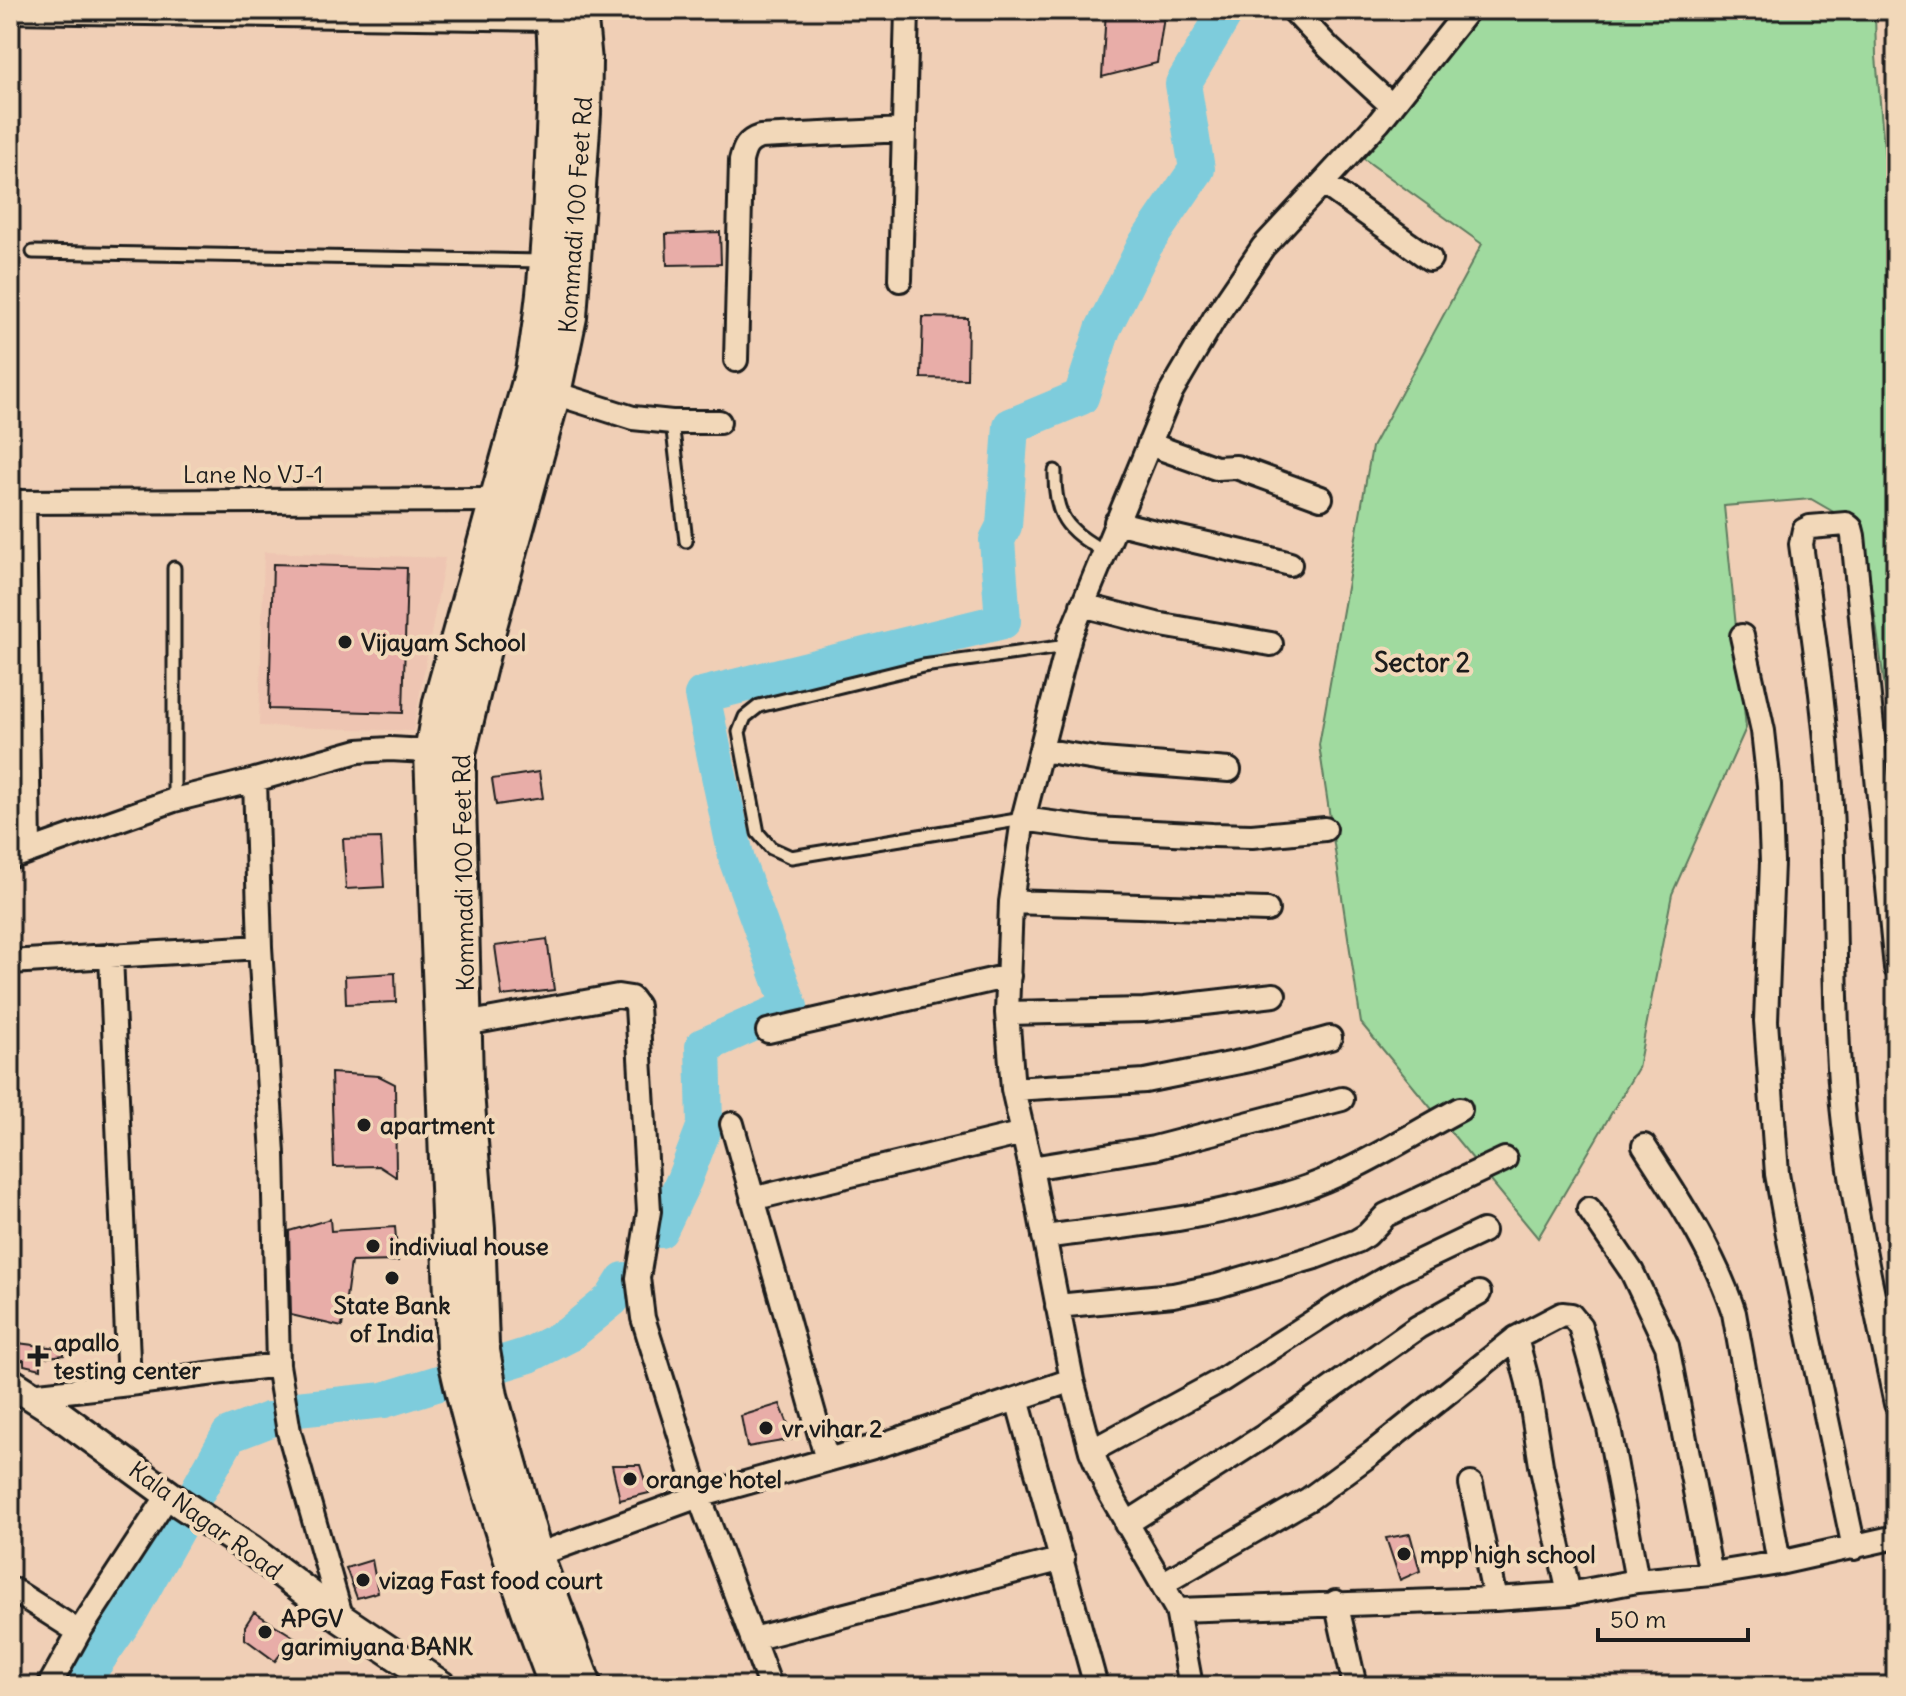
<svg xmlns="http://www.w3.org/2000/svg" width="1906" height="1696" viewBox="0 0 1906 1696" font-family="Delius,sans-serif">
<rect width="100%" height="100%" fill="#f0cfb6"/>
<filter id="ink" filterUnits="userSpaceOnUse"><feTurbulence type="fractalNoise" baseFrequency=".0125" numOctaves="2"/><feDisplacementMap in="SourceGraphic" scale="16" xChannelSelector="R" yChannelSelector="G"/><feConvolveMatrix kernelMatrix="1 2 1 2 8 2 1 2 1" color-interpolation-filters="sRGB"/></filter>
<g filter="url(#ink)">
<path fill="#eec5b2" d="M264,552L445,558L413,731L259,726Z"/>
<path fill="#a0da9f" stroke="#5e7b5e" stroke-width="2" d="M1483,10H1875L1876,56L1896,285V769L1863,529L1811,499L1724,506L1746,728L1672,894L1638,1068L1538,1238L1361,1023L1319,745L1372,447L1482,244L1360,156Z"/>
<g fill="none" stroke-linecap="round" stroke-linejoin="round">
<path stroke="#7eccdc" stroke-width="36" d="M660,1230L684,1180L705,1125L703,1046L790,1007L737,861L702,695L1003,621L997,540L1004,526L1011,426L1081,397L1103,329L1145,245L1197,169L1183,84L1227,10
M297,1409L384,1400L529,1355L568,1335L612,1299L624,1280
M79,1686L129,1614L229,1435L268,1420"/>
</g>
<path fill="#e8ada8" stroke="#1c1c1c" stroke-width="2" d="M1106,10H1165L1157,63L1102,77Z
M720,232L721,264L667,265L666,234Z
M923,317L968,318L967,379L921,378Z
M273,564L407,568L403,713L269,709Z
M539,772L543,798L496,805L492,779Z
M381,838L384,887L346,889L343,839Z
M547,939L554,990L502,996L495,946Z
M395,973L396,1002L346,1004L345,976Z
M331,1073L379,1076L395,1084L396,1177L379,1166L334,1167Z
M330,1219L331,1231L395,1227L398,1261L351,1262L342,1327L291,1315L289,1231Z
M10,1342L64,1349V1355L41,1358V1369L24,1365V1360L10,1362Z
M780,1404L794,1439L747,1447L741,1416Z
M612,1465H640L649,1493L620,1500Z
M1410,1534L1420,1571L1400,1580L1386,1538Z
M372,1560L378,1592L357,1598L346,1568Z
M254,1612L294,1637L275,1661L245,1639V1626Z"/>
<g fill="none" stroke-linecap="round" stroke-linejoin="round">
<defs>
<path id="service" d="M33,252L544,261
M672,422L686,541
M1055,471C1054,515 1066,531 1104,551
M174,800V568
M1023,819L791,857L771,848L758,833L739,732L745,717L759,706L923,666L1067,646"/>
<path id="minor" d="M1293,10L1329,48L1392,106
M10,11L553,19
M1323,183L1430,259
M900,280L907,10
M736,360L741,161C744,148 747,141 760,137L904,130
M554,393L633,418L672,422H719
M1149,444L1216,468L1236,467L1321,498
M10,502L497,500
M24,502L29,850
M1116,522C1174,538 1232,548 1290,564
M1082,605L1156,624L1271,644
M1742,636L1763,731L1769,785L1772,862L1766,1021L1777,1174L1789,1240L1854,1548
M1041,750L1102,760L1229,770
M1023,819L1095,829L1212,835L1252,836L1325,829
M10,858L174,800L255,780
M1011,902L1267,910
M10,962L260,947
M1896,968L1853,536L1851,528L1846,524L1810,527L1804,530L1801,544C1812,626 1825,708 1830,791C1837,892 1832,993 1841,1094C1850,1198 1875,1302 1896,1404
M1007,1013L1144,1010L1274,995
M465,1024L618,996L631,998L637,1006L649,1211L638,1278L643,1318L699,1496L523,1560
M768,1031L1009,976
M1013,1089L1145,1081L1250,1060L1330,1038
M732,1124L827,1460
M1644,1146C1679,1200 1714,1252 1734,1313L1779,1563
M1031,1168L1154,1148L1342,1099
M752,1199L1023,1133
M1589,1209L1632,1272L1667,1346L1711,1574
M1044,1237C1129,1226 1214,1218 1296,1191C1353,1173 1407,1137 1460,1109
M1057,1306L1173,1295L1217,1286L1315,1257L1357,1241L1367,1235L1386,1215L1505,1159
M1516,1338L1528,1383L1541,1465L1569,1594
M1072,1380L1031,1168L1013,1089L1007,1013L1011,902L1023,819L1070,636L1171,392L1214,319L1263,247L1379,122L1468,10
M129,1384L278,1365
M30,1395L129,1384L111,955
M1017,1399L1096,1686
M1091,1451L1222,1380L1339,1305L1395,1273L1483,1231
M1471,1484L1495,1599
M1126,1524L1264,1436L1418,1327L1479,1293
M1162,1584L1309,1499L1372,1453L1516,1338L1562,1314L1571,1315L1580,1326L1609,1428L1637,1581
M10,1588L79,1632
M1336,1602L1355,1686
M342,1619L289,1432L278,1365L273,1154L260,947L255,780L358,751L390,749L445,752
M752,1639L1063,1559
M49,1686L79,1632L169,1494
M770,1686L699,1496L884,1444L1072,1380L1091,1451L1108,1490L1177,1610
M1191,1686L1177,1610L1495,1599L1569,1594L1637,1581L1711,1574L1779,1563L1896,1537"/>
<path id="tertiary" d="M10,1382L49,1407L180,1503L251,1550L342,1619L442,1686"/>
<path id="secondary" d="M552,10C557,59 554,108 552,157C549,229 545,301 532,371L440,702L431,752L453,1351C478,1465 514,1576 556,1686
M580,10L585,62L584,114L570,317L554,393L487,637L459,753V800L466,1080L478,1229L482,1345L491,1396L536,1555L585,1686"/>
</defs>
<use href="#service" stroke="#1c1c1c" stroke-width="17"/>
<use href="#minor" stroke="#1c1c1c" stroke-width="28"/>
<use href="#tertiary" stroke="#1c1c1c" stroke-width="34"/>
<use href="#secondary" stroke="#1c1c1c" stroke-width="38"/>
<use href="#service" stroke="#f2d8b9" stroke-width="11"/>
<use href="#minor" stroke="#f2d8b9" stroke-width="22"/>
<use href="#tertiary" stroke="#f2d8b9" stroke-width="28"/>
<use href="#secondary" stroke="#f2d8b9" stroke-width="32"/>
</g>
</g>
<g fill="#1c1c1c" stroke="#f2d8b9" stroke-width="3">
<circle cx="345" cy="642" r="8"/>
<circle cx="364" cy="1125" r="8"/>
<circle cx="373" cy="1246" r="8"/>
<circle cx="392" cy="1278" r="8"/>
<path d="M34 1344h8v8h8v8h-8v8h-8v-8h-8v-8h8z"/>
<circle cx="766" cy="1428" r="8"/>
<circle cx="630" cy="1479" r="8"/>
<circle cx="1404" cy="1554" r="8"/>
<circle cx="363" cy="1580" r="8"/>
<circle cx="265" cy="1632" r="8"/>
</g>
<g text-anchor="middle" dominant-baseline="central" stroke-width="8" stroke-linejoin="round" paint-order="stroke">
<g font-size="24" fill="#1c1c1c" stroke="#f2d8b9">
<text transform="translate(575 215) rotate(-86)">Kommadi 100 Feet Rd</text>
<text x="253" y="474">Lane No VJ-1</text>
<text transform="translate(463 873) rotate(-91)">Kommadi 100 Feet Rd</text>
<text transform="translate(206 1520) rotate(36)">Kala Nagar Road</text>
</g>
<g font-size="24" font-weight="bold" fill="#1c1c1c" stroke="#f2d8b9" text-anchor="start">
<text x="361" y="642">Vijayam School</text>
<text x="380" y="1125">apartment</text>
<text x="389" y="1246">indiviual house</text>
<text x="392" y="1305" text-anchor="middle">State Bank<tspan x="392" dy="28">of India</tspan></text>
<text x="54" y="1342">apallo<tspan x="54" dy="28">testing center</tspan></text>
<text x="782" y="1428">vr vihar 2</text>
<text x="646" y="1479">orange hotel</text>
<text x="1420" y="1554">mpp high school</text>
<text x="379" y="1580">vizag Fast food court</text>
<text x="281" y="1618">APGV<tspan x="281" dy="28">garimiyana BANK</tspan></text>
</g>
<g font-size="26" font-weight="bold" fill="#1c1c1c" stroke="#f2d8b9">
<text x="1422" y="662">Sector 2</text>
</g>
</g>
<rect width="1906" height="1696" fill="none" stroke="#f2d8b9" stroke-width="40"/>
<rect x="20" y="20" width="1866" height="1656" fill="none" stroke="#1c1c1c" stroke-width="3" filter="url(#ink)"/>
<path d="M1598 1628v12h150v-12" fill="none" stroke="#1c1c1c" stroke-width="4"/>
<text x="1610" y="1628" font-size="24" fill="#1c1c1c" stroke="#f2d8b9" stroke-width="6" paint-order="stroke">50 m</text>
</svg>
